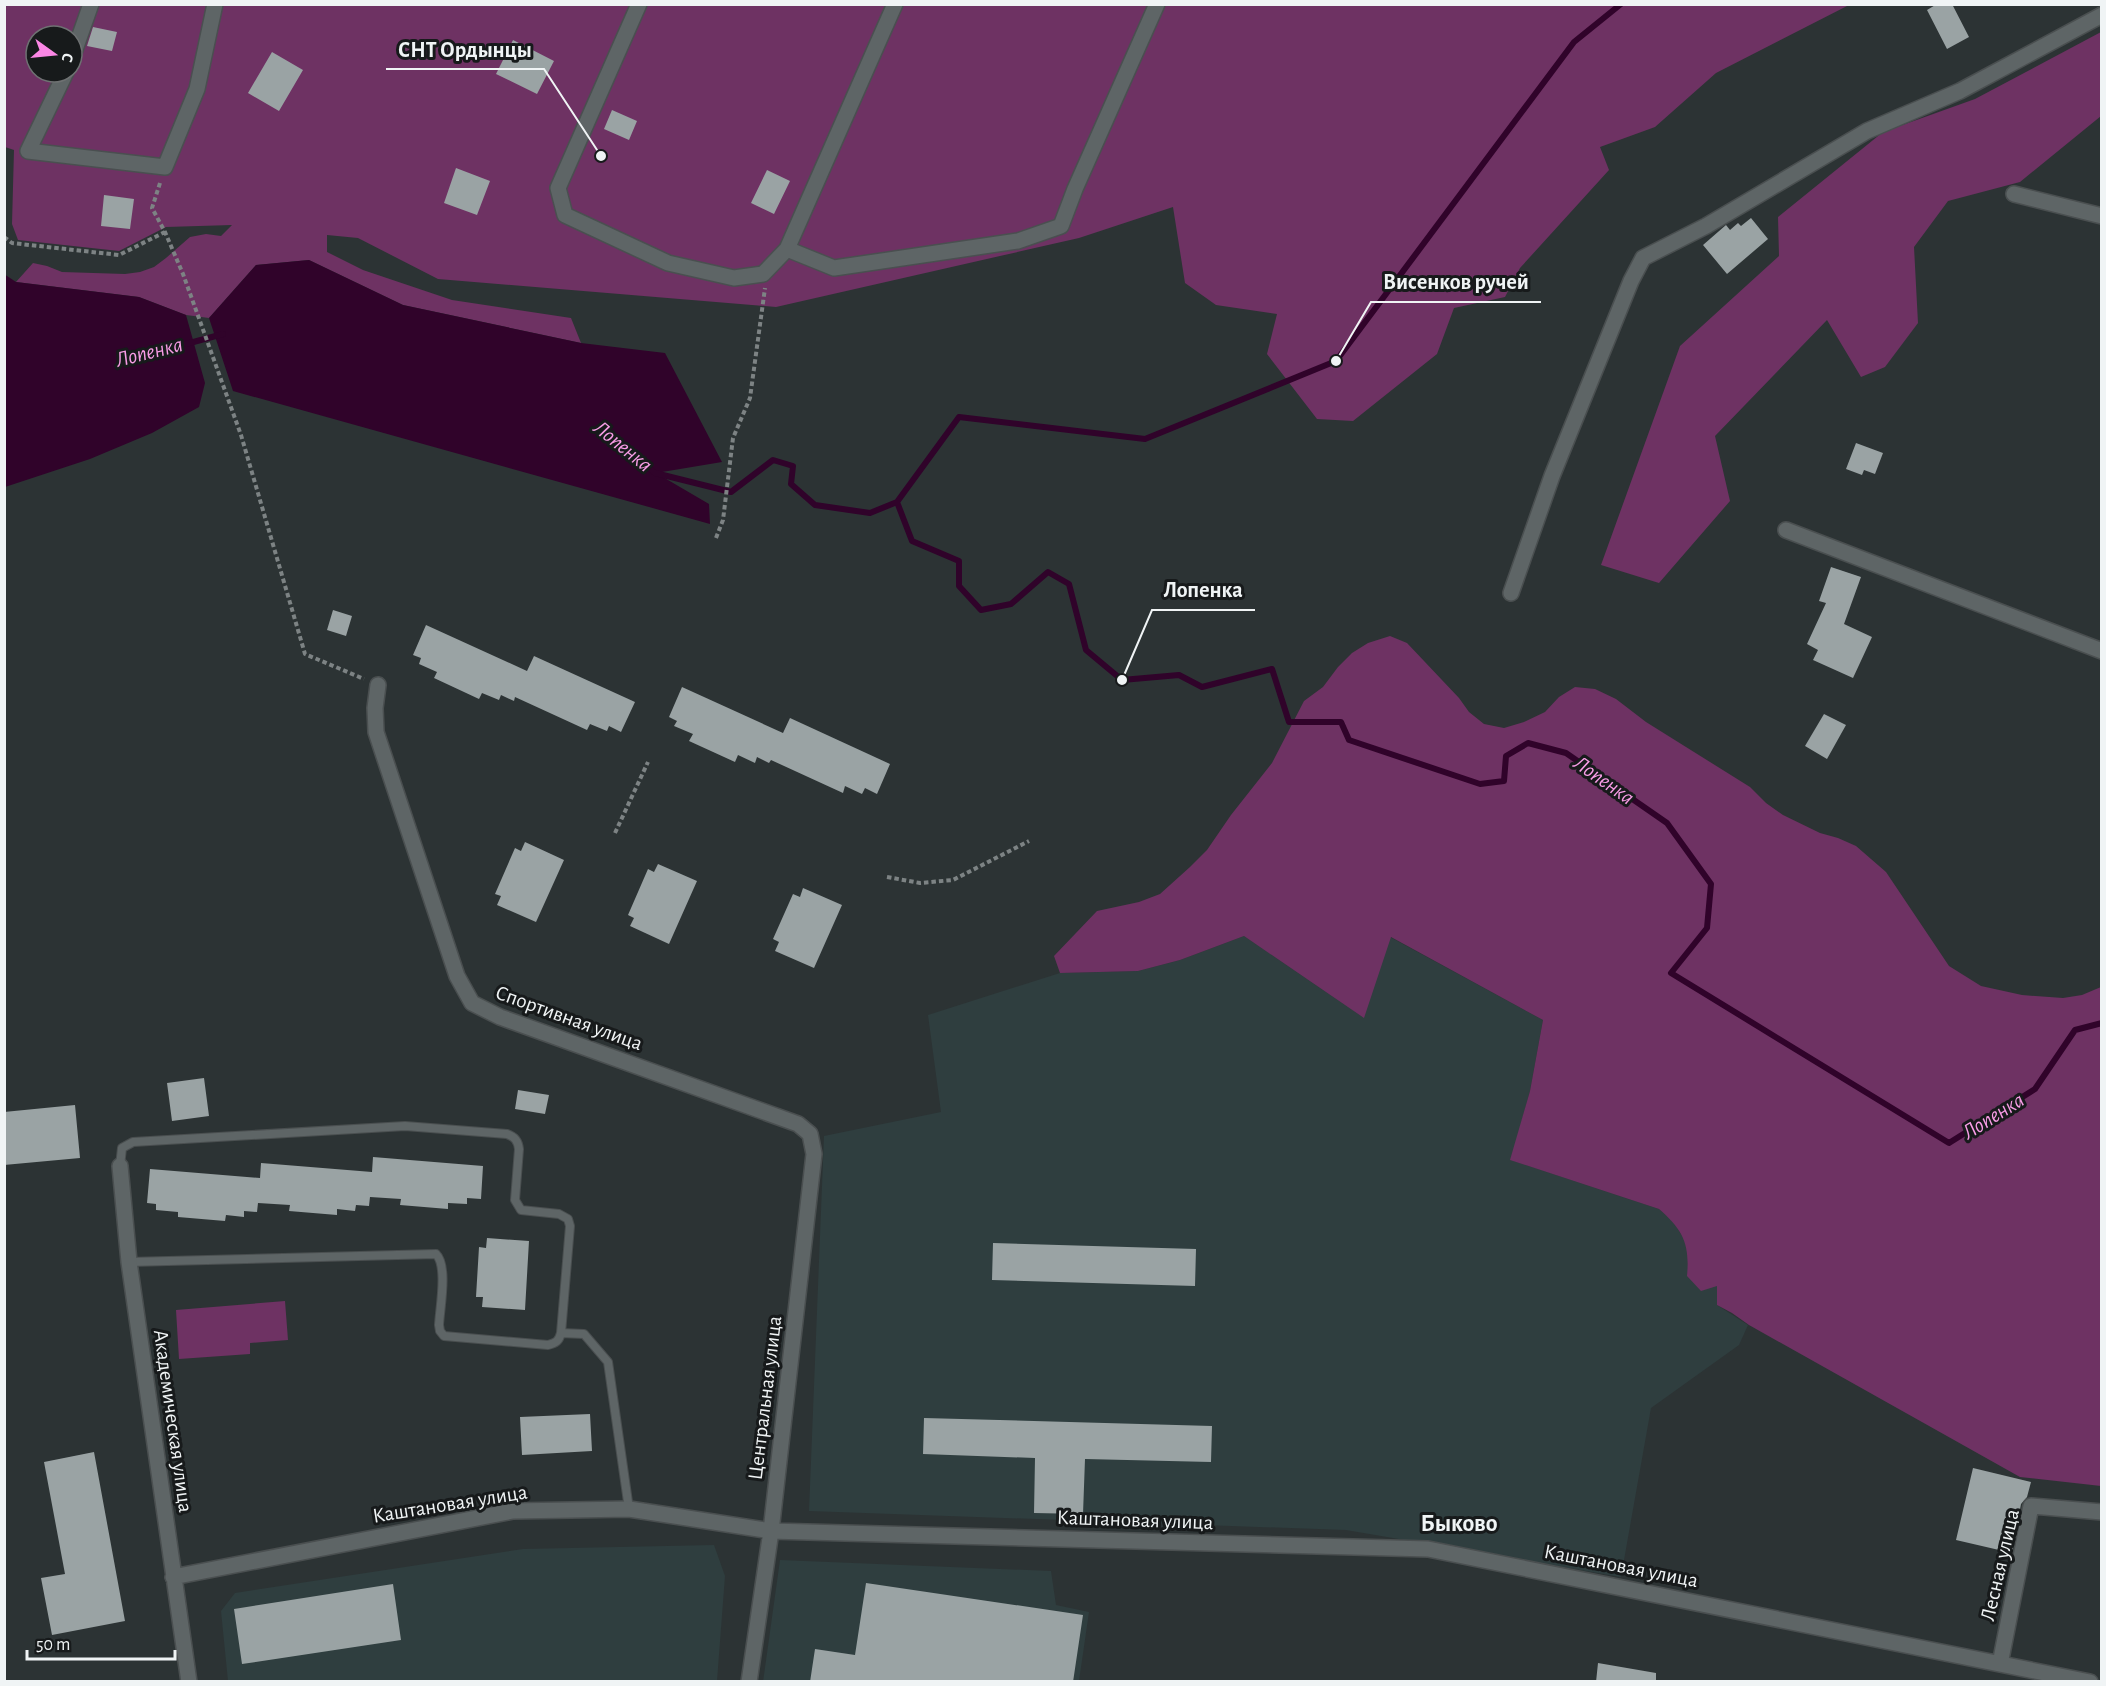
<svg xmlns="http://www.w3.org/2000/svg" width="2106" height="1686" viewBox="0 0 2106 1686" font-family="'Alegreya Sans',sans-serif">
<rect width="100%" height="100%" fill="#2c3334"/>
<path fill="#2f3e3f" d="M1244,936L1363,1017L1390,937L1543,1020L1530,1091L1511,1160L1659,1209L1673,1221L1684,1239L1689,1257L1718,1286L1717,1305L1748,1325L1739,1345L1651,1408L1621,1577L1346,1530L809,1511L824,1136L941,1112L928,1015L1060,973L1138,971L1180,960Z
M714,1545L725,1576L717,1681H228L221,1611L235,1593L523,1549Z
M780,1560L1051,1571L1056,1605L1089,1612L1079,1681L763,1682Z"/>
<path fill="#6e3263" fill-rule="evenodd" d="M4,5H1849L1716,73L1655,127L1600,147L1609,170L1520,268L1505,297L1454,308L1437,354L1353,421L1317,419L1267,354L1277,314L1216,305L1185,283L1173,207L1079,238L776,307L438,279L358,238L327,235V252L363,270L452,300L571,318L581,343L403,305L309,260L256,265L209,318L186,315L139,297L16,282L33,263L47,266L62,272L125,274L140,272L154,267L166,258L190,237L206,234L221,236L232,225L166,227L119,251L18,240L12,224L14,150L5,147ZM36,36H72V72H36Z
M2101,32V116L2020,182L1948,201L1914,247L1918,323L1885,367L1861,377L1827,320L1715,436L1730,501L1659,583L1601,565L1680,346L1779,256L1778,217L1883,132L1975,99Z
M1390,636L1407,643L1459,698L1469,712L1484,724L1504,728L1524,722L1545,712L1559,697L1575,687L1595,689L1616,699L1646,722L1750,787L1766,803L1783,815L1820,833L1838,838L1856,846L1886,872L1949,966L1981,986L2022,995L2063,998L2082,995L2101,987V1486L2020,1477L1749,1325L1732,1313L1717,1305V1286L1701,1291L1687,1276C1690,1244 1683,1230 1659,1209L1510,1160L1530,1091L1543,1020L1391,937L1364,1018L1244,936L1180,960L1138,971L1060,973L1054,956L1097,911L1139,902L1160,894L1190,867L1207,850L1231,815L1272,763L1304,701L1323,687L1338,667L1352,653L1368,643Z
M285,1301L288,1340L250,1343V1354L179,1359L176,1310Z"/>
<path fill="#30032a" d="M309,260L403,305L581,343L665,353L722,462L656,473L709,504L710,524L233,391L209,318L256,265Z
M4,274L16,282L139,297L186,315L205,383L199,407L152,433L90,459L5,487Z"/>
<g fill="none" stroke-linecap="round" stroke-linejoin="round">
<path stroke="#30032a" stroke-width="6" d="M186,344L223,334
M650,469L655,473L731,492L773,460L793,466L791,484L815,505L870,513L897,502L912,541L959,561V586L981,610L1011,604L1048,572L1069,584L1086,650L1122,680L1179,675L1202,687L1272,669L1289,722H1341L1349,740L1480,784L1504,781L1506,756L1528,743L1566,753L1667,823L1711,884L1707,928L1671,973L1949,1143L2035,1089L2075,1030L2102,1023
M897,502L959,417L1145,439L1336,361L1574,42L1621,4"/>
</g>
<path fill="#9aa3a4" d="M1937,4H1952L1969,37L1947,49L1927,10Z
M93,27L117,32L112,51L87,46Z
M513,40L554,61L537,94L496,74Z
M272,52L303,70L279,111L248,93Z
M612,110L637,121L629,140L604,129Z
M456,168L490,181L477,215L444,203Z
M767,170L790,181L774,214L751,203Z
M104,195L134,199L130,229L101,226Z
M1751,218L1768,239L1727,274L1703,245L1726,225L1730,230L1738,223L1741,226Z
M1856,443L1883,453L1875,474L1864,470L1862,475L1846,469Z
M1831,567L1861,577L1844,624L1872,637L1853,678L1813,660L1818,650L1807,644L1826,603L1819,601Z
M333,610L352,616L346,636L327,630Z
M426,625L527,671L534,656L635,702L621,732L609,726L607,731L590,724L587,730L515,697L514,701L501,695L499,700L482,693L479,699L434,678L437,672L419,664L421,658L413,655Z
M682,687L783,733L790,718L890,764L877,794L865,788L862,794L845,786L843,793L771,760L769,763L757,757L755,763L738,755L735,762L689,741L693,734L674,726L677,721L669,717Z
M1824,714L1846,725L1827,759L1805,746Z
M525,842L564,860L536,922L497,905L501,896L495,894L515,848L521,851Z
M658,864L697,881L669,944L630,926L634,918L628,915L648,869L654,872Z
M803,888L842,905L814,968L775,951L779,942L773,939L793,894L800,897Z
M204,1078L209,1116L172,1121L167,1083Z
M518,1090L549,1095L545,1114L515,1109Z
M75,1105L80,1158L4,1165V1112Z
M373,1157L483,1166L481,1199L467,1198V1204L448,1203V1209L400,1205L401,1199L370,1197L369,1206L356,1205L355,1211L337,1209V1215L289,1211L290,1205L258,1203L257,1212L244,1211V1217L226,1215L225,1221L178,1217V1212L156,1210V1204L147,1203L150,1169L260,1178L261,1163L372,1172Z
M487,1238L529,1241L525,1310L482,1307L483,1297H476L479,1247L486,1248Z
M993,1243L1196,1249L1195,1286L992,1280Z
M590,1414L592,1451L522,1455L520,1417Z
M924,1418L1212,1426L1211,1462L1085,1459L1083,1514L1034,1513L1035,1458L923,1454Z
M94,1452L125,1621L52,1635L41,1578L65,1574L44,1462Z
M1973,1468L2031,1482L2027,1497L2021,1504L2012,1553L1956,1540Z
M866,1583L1083,1615L1073,1682H810L815,1649L855,1655Z
M393,1584L401,1640L242,1664L234,1609Z
M1598,1663L1656,1673V1682H1596Z"/>
<g fill="none" stroke-linecap="round" stroke-linejoin="round">
<defs>
<path id="service" d="M120,1166L122,1148L133,1142L405,1126L507,1134C515,1137 518,1141 519,1149L515,1200L521,1210L559,1214L568,1219L570,1226L561,1333L584,1334L608,1362L629,1509
M129,1262L436,1254C448,1266 440,1307 439,1325L440,1331L444,1336L548,1345C556,1343 559,1341 561,1333"/>
<path id="minor" d="M639,4L558,188L565,215L668,263L734,278L763,274L787,249L834,268L1018,241L1061,226L1075,189L1157,4
M72,58L91,4
M66,72L28,151L165,167L197,89L215,4
M2014,194L2102,216
M787,249L895,4
M1786,530L2102,651
M1511,593L1552,476L1631,281L1643,258L1706,226L1867,131L1960,91L2102,15
M378,685L375,708L376,732L457,976L472,1003L500,1017L798,1124L810,1134L814,1154L771,1531L749,1682
M120,1166L129,1262L189,1682
M173,1577L513,1511L629,1509L771,1531L1428,1549L2090,1682
M2000,1664L2031,1506L2102,1512"/>
</defs>
<use href="#service" stroke="#4a4f50" stroke-width="10"/>
<use href="#minor" stroke="#4a4f50" stroke-width="18"/>
<path stroke="#7d8384" stroke-width="4" stroke-dasharray="4.5 3" stroke-linecap="butt" d="M160,183L152,208L165,232L183,274L241,435L305,654L364,679
M4,237L12,243L119,255L165,232
M716,538L723,520L733,438L750,398L765,288
M615,833L648,762
M887,877L920,883L953,880L1029,841"/>
<use href="#service" stroke="#5e6566" stroke-width="8"/>
<use href="#minor" stroke="#5e6566" stroke-width="15"/>
</g>
<g text-anchor="middle" dominant-baseline="central" stroke-width="6" stroke-linejoin="round" paint-order="stroke">
<g font-size="21" fill="#f0f4f5" stroke="#171a1b">
<text transform="translate(569 1018) rotate(20)">Спортивная улица</text>
<text transform="translate(765 1398) rotate(-83)">Центральная улица</text>
<text transform="translate(173 1421) rotate(82)">Академическая улица</text>
<text transform="translate(450 1504) rotate(-9)">Каштановая улица</text>
<text transform="translate(1135 1520) rotate(2)">Каштановая улица</text>
<text transform="translate(2000 1565) rotate(-77)">Лесная улица</text>
<text transform="translate(1621 1566) rotate(11)">Каштановая улица</text>
</g>
<g font-size="22" font-style="italic" fill="#f89ce6" stroke="#171a1b">
<text transform="translate(149 352) rotate(-14)">Лопенка</text>
<text transform="translate(623 446) rotate(39)">Лопенка</text>
<text transform="translate(1604 780) rotate(35)">Лопенка</text>
<text transform="translate(1993 1116) rotate(-32)">Лопенка</text>
</g>
<g font-size="24" font-weight="bold" fill="#f0f4f5" stroke="#171a1b">
<text x="1459" y="1524">Быково</text>
</g>
</g>
<path fill="none" stroke="#f0f4f5" stroke-width="2" d="M601 156L544 69H386M1336 361L1371 302H1541M1122 680L1152 610H1255"/>
<g fill="#f0f4f5" stroke="#171a1b" stroke-width="2">
<circle cx="601" cy="156" r="6"/>
<circle cx="1336" cy="361" r="6"/>
<circle cx="1122" cy="680" r="6"/>
</g>
<g font-size="22" text-anchor="middle" font-weight="bold" fill="#f0f4f5" stroke="#171a1b" stroke-width="6" stroke-linejoin="round" paint-order="stroke">
<text x="465" y="57">СНТ Ордынцы</text>
<text x="1456" y="289">Висенков ручей</text>
<text x="1203" y="597">Лопенка</text>
</g>
<rect width="2106" height="1686" fill="none" stroke="#f0f4f5" stroke-width="12"/>
<g transform="translate(54 54) rotate(105)"><circle r="28" fill="#171a1b" stroke="#6e7172" stroke-width="1.5"/>
<path d="M0-4.5L10 22L0 15L-10 22Z" fill="#fb87e5"/>
<text y="-9" font-size="16" font-weight="bold" text-anchor="middle" fill="#f0f4f5">С</text>
</g>
<path d="M27 1650v9h148v-9" fill="none" stroke="#f0f4f5" stroke-width="3"/>
<text x="36" y="1650" font-size="18" fill="#f0f4f5" stroke="#171a1b" stroke-width="4.5" paint-order="stroke">50 m</text>
</svg>
